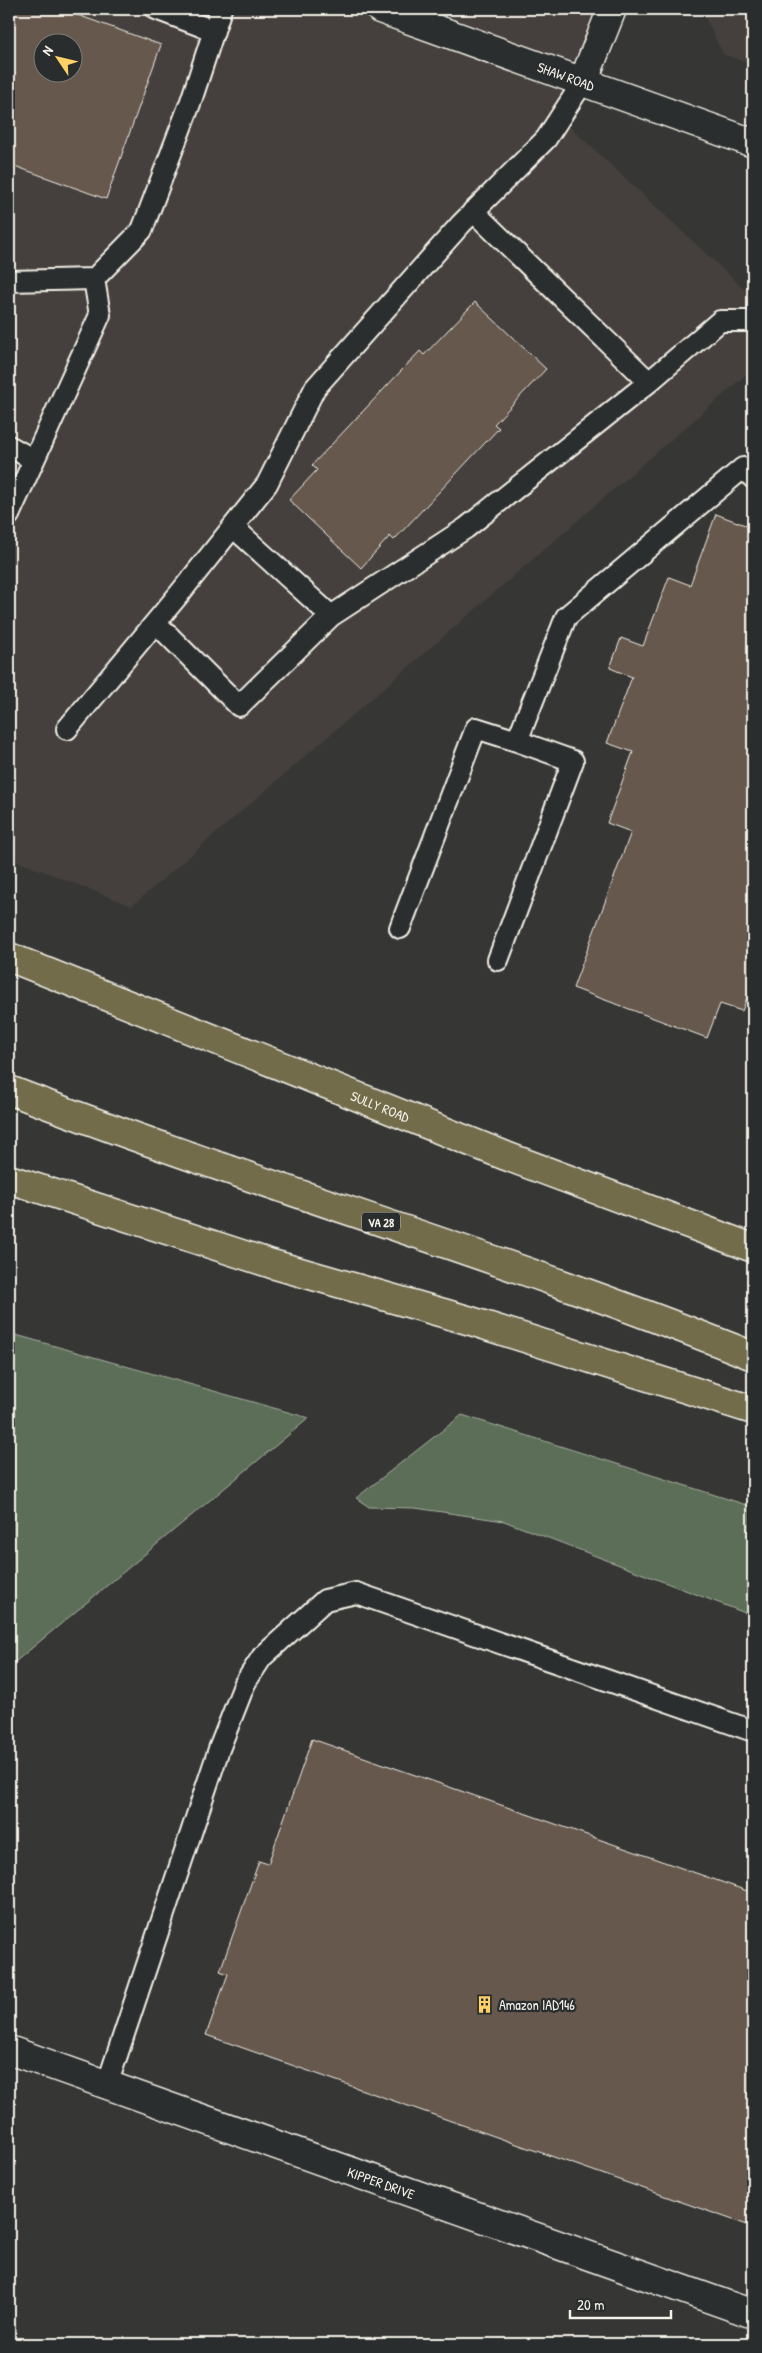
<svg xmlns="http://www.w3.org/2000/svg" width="762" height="2353" viewBox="0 0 762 2353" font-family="'Patrick Hand',sans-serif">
<rect width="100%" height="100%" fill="#363634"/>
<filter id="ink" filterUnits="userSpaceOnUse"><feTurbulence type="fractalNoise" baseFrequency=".02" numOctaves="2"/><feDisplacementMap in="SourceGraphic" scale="10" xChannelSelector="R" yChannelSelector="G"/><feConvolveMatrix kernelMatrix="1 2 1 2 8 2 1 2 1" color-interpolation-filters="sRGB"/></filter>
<g filter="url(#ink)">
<path fill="#44403c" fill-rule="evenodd" d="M9,9H612L569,126L753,297V369L132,906L9,858ZM42,42H72V72H42Z
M701,9H753V65L723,54Z"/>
<path fill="#5b6e59" stroke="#a8b0a0" d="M9,1333L309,1418L9,1667Z
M462,1415L753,1507V1616L504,1521L415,1508L369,1507L356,1498Z"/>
<path fill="#66584d" stroke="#f4f1e8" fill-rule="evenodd" d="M9,9H61L161,45L106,199L9,164ZM42,42H72V72H42Z
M475,302L546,369L494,424L499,428L394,540L390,536L361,568L289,500L317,470L312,465L420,351L424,355Z
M716,514L753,528V914L750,923L753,925V982L742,1011L720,1004L707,1038L573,988L631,832L607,823L633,752L607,743L632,677L610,668L621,638L643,646L669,577L690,585Z
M312,1739L753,1893V2227L206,2035L228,1974L220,1971L259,1861L268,1864Z"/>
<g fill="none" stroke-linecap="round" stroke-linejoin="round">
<defs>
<path id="lane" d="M156,9L214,31
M473,211L649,382
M9,281L94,279L142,230L191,101L221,9
M9,446L34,460
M9,515L100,315L94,279
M331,616L466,528L649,382L720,321H753
M156,623L239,706L331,616L233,527
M67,729L180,593L267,484L315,388L461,224L546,139L583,82
M400,928L476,728L517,741L566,617L743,468L753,478
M498,960L573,761L517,741
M107,2085L219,1749L245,1683L262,1657L325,1600L356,1593L753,1731"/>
<g id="street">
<path d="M380,9L583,82"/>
<path id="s1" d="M9,2050L753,2314"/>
</g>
<path id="secondary" d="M612,9L583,82L753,143"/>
<g id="highway">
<path id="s2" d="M9,957L506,1156L753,1248"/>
<path d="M9,1090C255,1185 509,1258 753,1356"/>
<path d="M9,1179L272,1264L471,1321L753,1410"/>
</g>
</defs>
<use href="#lane" stroke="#f4f1e8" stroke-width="24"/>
<use href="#street" stroke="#f4f1e8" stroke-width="31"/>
<use href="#secondary" stroke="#f4f1e8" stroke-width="31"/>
<use href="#highway" stroke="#f4f1e8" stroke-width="31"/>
<use href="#lane" stroke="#2a2d2e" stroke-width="20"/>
<use href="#street" stroke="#2a2d2e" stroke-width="28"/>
<use href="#secondary" stroke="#2a2d2e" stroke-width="28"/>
<use href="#highway" stroke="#726c4b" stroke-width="28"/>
</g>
</g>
<defs>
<symbol id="building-bare" viewBox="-9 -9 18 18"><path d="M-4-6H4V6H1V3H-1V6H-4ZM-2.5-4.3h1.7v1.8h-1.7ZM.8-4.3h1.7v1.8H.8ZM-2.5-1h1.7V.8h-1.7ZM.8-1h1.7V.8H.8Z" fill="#ffd166" stroke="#2a2d2e" stroke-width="2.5" paint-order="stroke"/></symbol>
</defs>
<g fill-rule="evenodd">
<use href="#building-bare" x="472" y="1992" width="25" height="25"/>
</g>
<g text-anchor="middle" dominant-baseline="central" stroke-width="4.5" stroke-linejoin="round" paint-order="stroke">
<rect fill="#2a2d2e" stroke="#b7b6b0" stroke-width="1" x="362" y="1212.5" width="38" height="19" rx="4"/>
<g font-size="12" font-weight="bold" fill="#f4f1e8">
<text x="381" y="1222">VA 28</text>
</g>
<g font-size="14" fill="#f4f1e8" stroke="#2a2d2e">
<text transform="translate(566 76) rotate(20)">SHAW ROAD</text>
<text stroke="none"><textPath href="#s2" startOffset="400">SULLY ROAD</textPath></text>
<text stroke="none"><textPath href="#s1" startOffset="395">KIPPER DRIVE</textPath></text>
</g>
<g font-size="14" fill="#f4f1e8" stroke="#2a2d2e" text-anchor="start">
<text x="499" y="2004">Amazon IAD146</text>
</g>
</g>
<rect width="762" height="2353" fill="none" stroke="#2a2d2e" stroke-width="30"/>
<rect x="15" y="15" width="732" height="2323" fill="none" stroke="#f4f1e8" stroke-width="2" filter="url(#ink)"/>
<g transform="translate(58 58) rotate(305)"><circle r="24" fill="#2a2d2e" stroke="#7b7b78"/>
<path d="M0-4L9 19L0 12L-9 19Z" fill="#ffd166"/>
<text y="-8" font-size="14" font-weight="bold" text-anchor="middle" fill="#f4f1e8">N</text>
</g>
<path d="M570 2310v8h101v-8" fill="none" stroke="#f4f1e8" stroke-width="2.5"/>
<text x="577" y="2310" font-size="15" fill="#f4f1e8" stroke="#2a2d2e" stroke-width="4" paint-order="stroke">20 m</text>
</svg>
